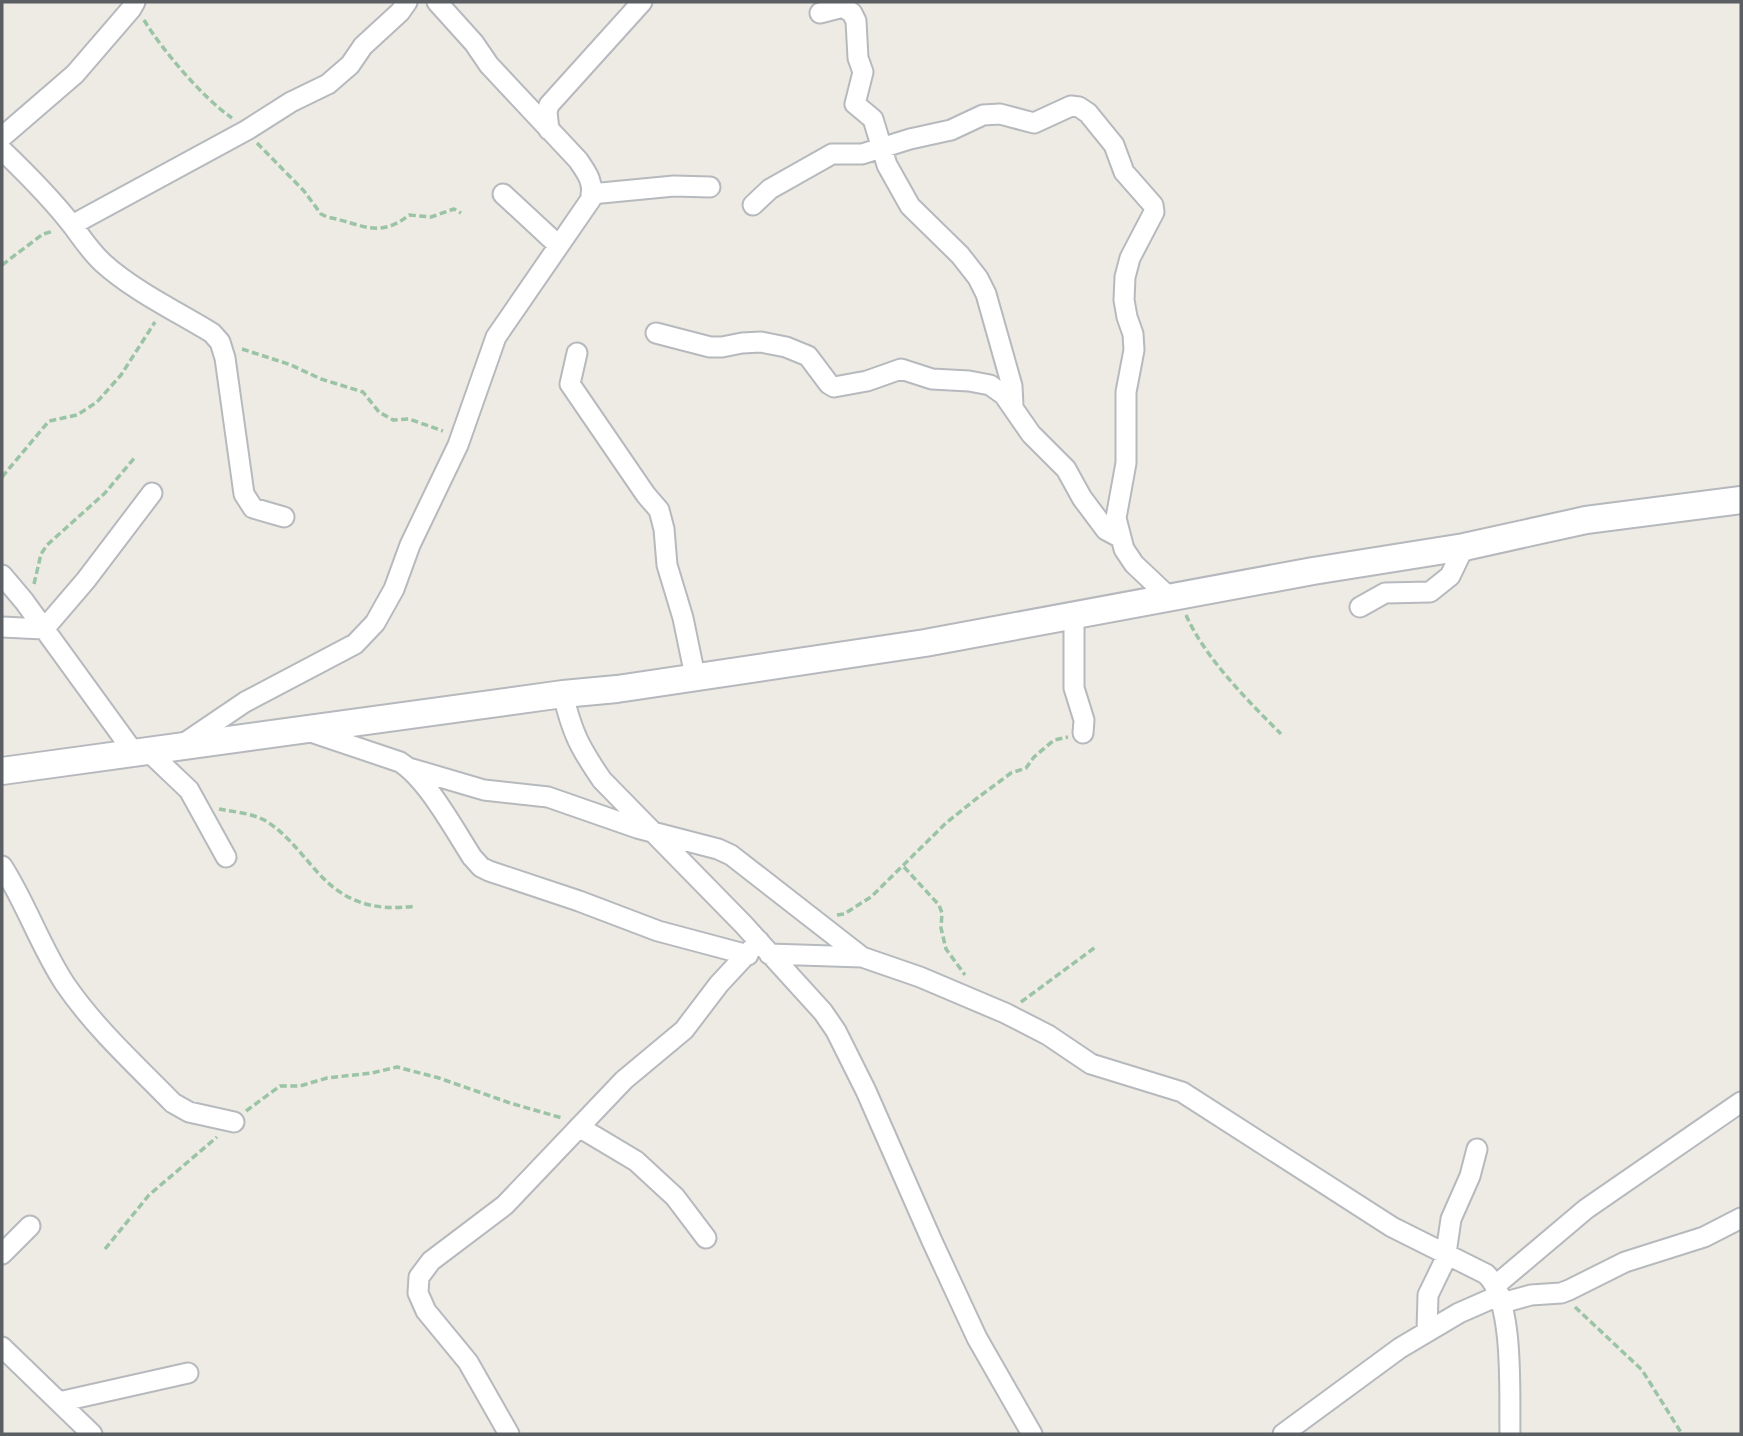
<svg xmlns="http://www.w3.org/2000/svg" width="1743" height="1436" viewBox="0 0 1743 1436" font-family="Raleway,sans-serif">
<rect width="100%" height="100%" fill="#edebe3"/>
<g fill="none" stroke-linecap="round" stroke-linejoin="round">
<defs>
<path id="street" d="M820,13L843,7L852,13L856,21L858,58L863,72L855,104L873,119L887,165L910,206L960,255L978,278L986,294L1012,386L1013,406
M549,130L547,112L549,105L642,2
M2,137L75,74L131,9L135,2
M2,150C26,173 51,198 72,225C82,238 90,251 103,263C134,291 176,311 212,333L220,342L225,358L244,494L253,508L284,517
M503,194L558,245
M591,194L674,186L710,187
M753,205L770,189L832,154H862L910,139L951,130L983,115L1000,114L1034,123L1071,106L1079,107L1088,113L1114,145L1124,172L1153,205L1154,212L1130,258L1125,277L1124,300L1127,317L1133,334L1134,350L1126,392V463L1116,518L1124,549L1134,564L1170,598
M72,225L247,130L291,102L328,84L350,65L363,46L400,12L407,2
M656,333L710,347H722L742,343L761,342L786,347L808,356L829,384L834,387L867,381L901,369L932,379L969,381L990,385L1004,395L1031,434L1066,469L1082,498L1106,530L1119,537
M577,353L570,384L646,495L659,510L664,529L667,565L683,618L695,676
M2,575L24,601L135,754
M1360,607L1385,593L1430,592L1450,576L1464,547
M1074,616V688L1084,720L1083,733
M2,627L44,629L86,580L152,493
M563,694C572,733 580,748 602,780L743,924L823,1012L836,1031L866,1091L932,1241L977,1338L1032,1434
M308,731L400,762C427,779 454,829 472,857L481,867L489,871L579,901L658,931L748,955
M183,744L245,702L355,644L375,623L394,589L410,545L458,445L496,337L591,199C594,182 587,173 578,160L489,65L474,43L437,2
M149,752L189,790L226,857
M409,768L484,790L548,797L637,828L718,849L731,855L862,957
M2,866C26,903 40,946 65,984C95,1028 136,1065 173,1103L189,1112L234,1122
M769,954L862,957L920,977L1005,1013L1048,1035L1091,1064L1182,1092L1392,1227L1486,1274C1515,1301 1509,1395 1510,1434
M579,1127L636,1161L675,1197L706,1238
M2,1254L30,1226
M1496,1285L1586,1209L1741,1102
M1502,1303L1531,1295L1561,1293L1569,1290L1625,1262L1704,1237L1741,1218
M1427,1331L1428,1295L1445,1260L1451,1219L1470,1176L1477,1149
M2,1347L92,1434
M59,1402L188,1373
M509,1434L468,1362L426,1311L418,1293L419,1277L431,1261L505,1205L624,1080L684,1030L719,984L759,941
M1283,1434L1400,1348L1459,1313L1500,1295"/>
<path id="secondary" d="M2,771L563,694L617,689L925,643L1313,571L1464,547L1586,520L1741,500"/>
</defs>
<use href="#street" stroke="#b6b9bd" stroke-width="23"/>
<use href="#secondary" stroke="#b5b8bd" stroke-width="30"/>
<path stroke="#9bc4a6" stroke-width="3.5" stroke-dasharray="7 3.5" stroke-linecap="butt" d="M144,20C162,50 204,99 232,118
M257,143L304,191L321,214L327,217C361,223 378,240 409,215L431,217L454,209L461,213
M2,265L43,234L54,231
M242,349L291,365L321,379L363,392L379,412L393,420L409,419L443,431
M2,477L49,421L77,415L97,402L121,375L155,322
M34,584L41,554L47,545L105,493L136,456
M1186,615C1205,658 1248,701 1281,734
M219,809C234,812 252,813 266,821C285,833 298,850 312,866C341,901 371,912 416,906
M904,867L939,905L942,913L941,928L946,949L965,975
M837,915L844,914L871,897L946,823L976,799L1011,773L1026,768L1034,757L1054,740L1068,737
M1021,1002L1097,946
M246,1111L280,1086H300L327,1078L372,1073L397,1067L439,1078L510,1103L562,1118
M105,1249L149,1195L217,1137
M1575,1307L1642,1370L1682,1434"/>
<use href="#street" stroke="#fff" stroke-width="19"/>
<use href="#secondary" stroke="#fff" stroke-width="26"/>
</g>
<rect width="1743" height="1436" fill="none" stroke="#5b5f63" stroke-width="7"/>
</svg>
